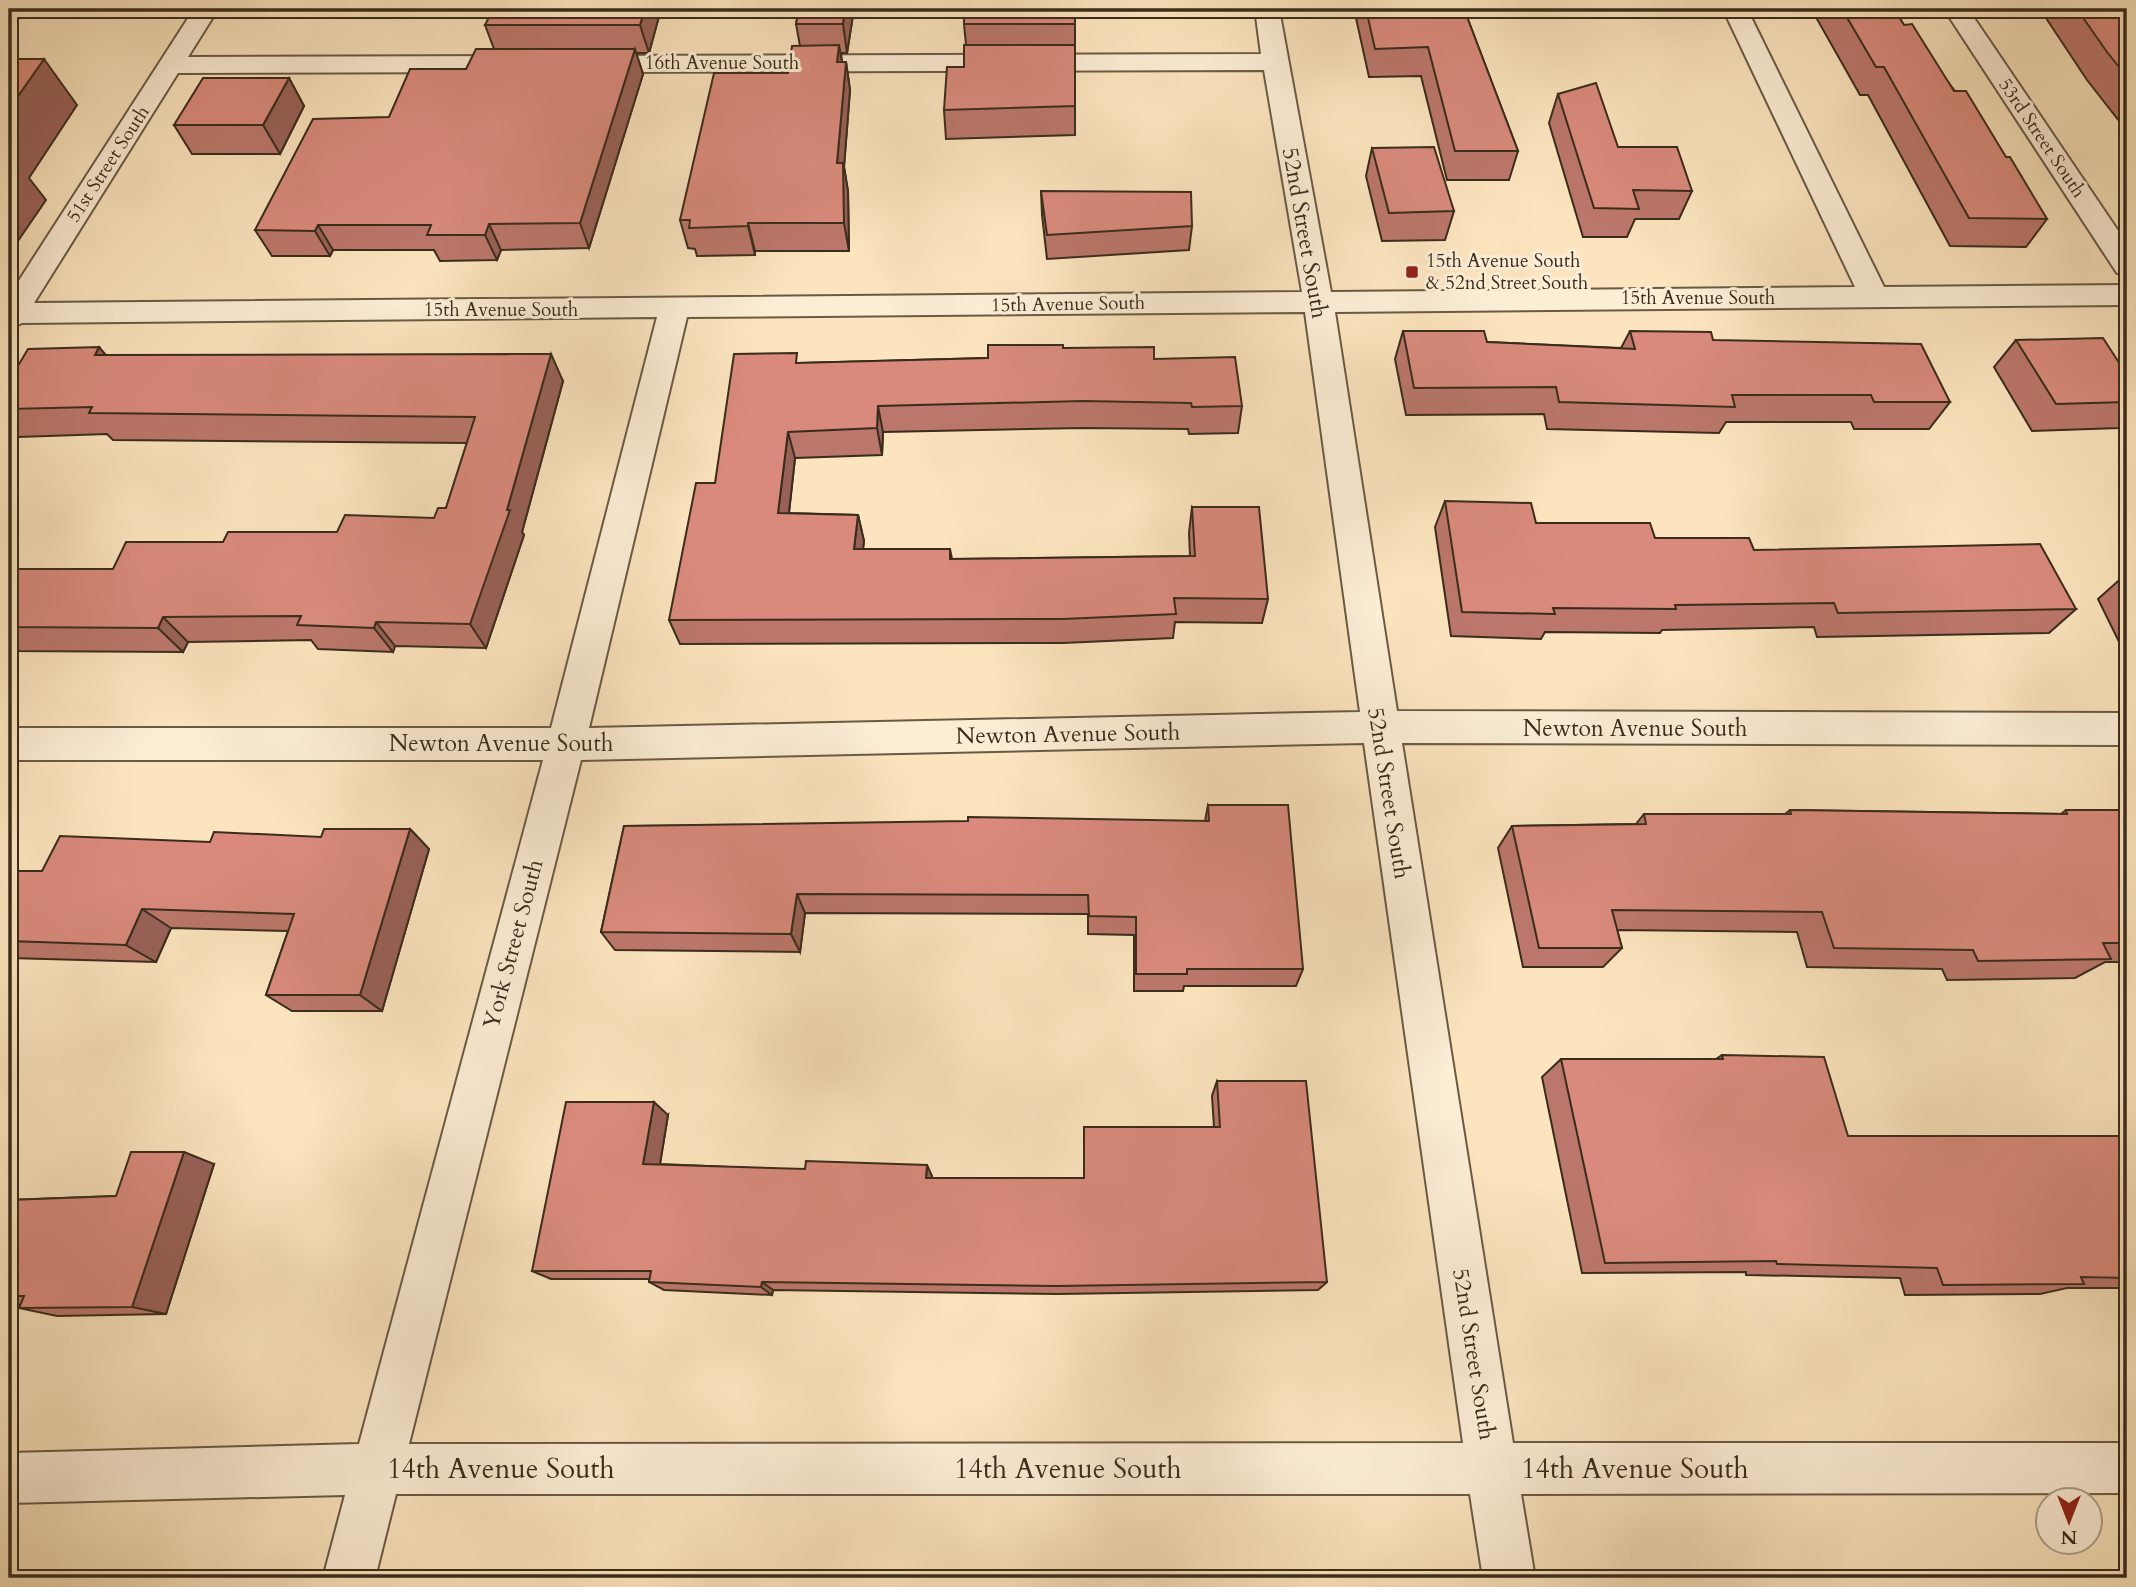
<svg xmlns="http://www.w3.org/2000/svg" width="2136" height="1587" viewBox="0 0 2136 1587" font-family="Cardo,serif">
<rect width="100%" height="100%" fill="#fbe4be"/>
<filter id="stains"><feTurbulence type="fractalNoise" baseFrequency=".00286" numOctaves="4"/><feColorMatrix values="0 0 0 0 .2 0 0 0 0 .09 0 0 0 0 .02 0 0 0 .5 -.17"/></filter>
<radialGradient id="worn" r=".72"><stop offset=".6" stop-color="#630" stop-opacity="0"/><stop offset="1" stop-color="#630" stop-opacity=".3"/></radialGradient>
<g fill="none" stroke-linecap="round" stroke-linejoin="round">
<defs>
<path id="minor" d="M194,9H218L188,57L519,56L528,59L532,64L528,69L519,72L178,73L34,303L1302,292L1264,70L586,72L577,69L573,64L577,59L586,56L1261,54L1255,9H1279L1331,292L1855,287L1723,9H1747L1884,287L2127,285V305L1335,312L1397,711L2127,713V745L1402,743L1513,1443H2127V1493L1521,1494L1535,1578H1483L1470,1494H396L375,1578H323L345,1495L9,1503V1453L359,1444L543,760H9V728H551L657,317L22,323L9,329V296ZM1305,312L1360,712L589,728L687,317ZM1364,743L1463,1443L409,1444L581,760Z
M1944,9H1968L2127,244V275L2117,273Z"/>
</defs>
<use href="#minor" stroke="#6a5a44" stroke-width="4"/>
<use href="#minor" fill="#fcedd5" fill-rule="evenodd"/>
</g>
<path fill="#bb776b" stroke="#3a2c1c" stroke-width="2" d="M661,9L649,53H636L643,74L589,248L501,250L497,260L440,261L434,250H333L330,256H272L255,230L389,117L466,69L494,49L485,25Z
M799,9H854L847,53H841L842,62H846L850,90L844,167L848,191L849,251H755V255L697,256L695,249L688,248L680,220L788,73L800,46L796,24Z
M1075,9V135L946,139L944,110L964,67L966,45L964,24Z
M1354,9H1464L1518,151L1509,180H1447L1421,76L1369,77Z
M1814,9H1894L1904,25L2006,157L2047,219L2026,247L1950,246L1868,95H1860L1813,12Z
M2040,9H2127V131L2087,80Z
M289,78L304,106L280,154H192L174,125Z
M1558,94L1618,147L1692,191L1679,219H1635L1627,237H1583L1549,123Z
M1372,148L1454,211L1445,240L1382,241L1366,176Z
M1041,191L1192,226L1189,250L1047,259L1042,215Z
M1403,331L1487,342L1621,348L1630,331L1713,340L1950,402L1929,429H1854L1851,422H1726L1719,433L1547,429L1544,414L1406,415L1395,359Z
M2016,340L2127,375V420L2119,428L2032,431L1994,367Z
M1063,348L1154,359L1242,406L1238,433L1189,434L1188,429L1083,428L883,432L882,455L795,458L789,513L858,515L864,541L863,549H950L952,559L1190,556L1189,533L1192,507L1268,599L1262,623L1175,622L1173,638L1063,643L680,644L669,620L800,363L988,358Z
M106,355L563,381L522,532L524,535L486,648L395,646L393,652L318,649L311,640L188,642L183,652L9,651V569H113L223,542L337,532L434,518L446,508L467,443L113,440L107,434L18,437L9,427V381Z
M1445,501L1536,523L1754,550L2076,609L2049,633L1817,637L1814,627L1662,630L1660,633L1545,632L1541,639L1451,636L1435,527Z
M2126,574H2127V658L2098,599Z
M1208,805L1303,969L1296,986H1184L1183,991H1134V935L1088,934V914L805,913L800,952L615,950L601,932L624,826L1205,821Z
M1790,810L2061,814L2066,810H2127V962H2105L2075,978L1947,980L1942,969L1807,967L1797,932L1617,930L1622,948L1603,967H1523L1498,848L1512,826L1636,824L1644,814H1785Z
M410,829L429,849L382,1011H292L266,995L288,931L171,928L156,962L9,958V871H42L210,842L321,837Z
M1722,1055L1848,1136H2127V1288H2067L2040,1294L1905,1295L1900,1278L1746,1275V1272L1582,1273L1542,1077L1561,1059H1716Z
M1217,1081L1327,1282L1318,1290L1058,1294L773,1290L772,1295L664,1290L649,1282V1279H551L532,1271L668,1115L660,1164L932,1176V1178H1084V1127H1214L1212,1096Z
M214,1164L166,1314L57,1316L19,1308L20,1305L9,1306V1200L116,1196Z"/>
<path fill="#986157" stroke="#3a2c1c" stroke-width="2" d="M645,9H661L649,53L640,25Z
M845,9H854L847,53L843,24Z
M839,45L844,74L837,62Z
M635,49L643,74L589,248L580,223Z
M44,59L77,105L29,178L46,200L9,254V109Z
M846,62L850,90L844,167L848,191L849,251L844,223L837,163Z
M289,78L304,106L280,154L263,125Z
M748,223L755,251V255L748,226Z
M489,224L501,250L497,260L485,235Z
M318,225L333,250L330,256L315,231Z
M99,347L122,374L95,355Z
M551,354L563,381L522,532L524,535L486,648L470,624L507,510Z
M878,406L883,432L882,455L877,428Z
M788,432L795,458L786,539L778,513Z
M858,515L864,541L860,574L854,549Z
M163,617L188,642L183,652L158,628Z
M376,622L395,646L393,652L374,628Z
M410,829L429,849L382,1011L360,995Z
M797,894L805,913L800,952L791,934Z
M142,909L171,928L156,962L126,945Z
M654,1102L668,1115L658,1176L643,1164Z
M184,1152L214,1164L166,1314L132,1307Z
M927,1165L932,1176L931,1190L926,1178Z
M762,1282L773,1290L772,1295L761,1287Z"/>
<path fill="#d98a7c" stroke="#3a2c1c" stroke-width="2" d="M493,9H645L640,25H485Z
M799,9H845L843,24H796Z
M964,9H1075V24H964Z
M1366,9H1464L1518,151H1455L1428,47L1375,49Z
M1842,9H1894L1904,25L1912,24L1954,91H1966L2006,157H2010L2047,219L1969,218L1884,67H1876Z
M2077,9H2127V77L2107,52Z
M839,45L837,62H846L837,163H843L844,223H748V226L689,228L690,220H680L714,73H788L792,46Z
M964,45H1075V106L944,110L947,67H964Z
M476,49H635L580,223L489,224L485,235H427L431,225H318L315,231L255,230L313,119L389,117L410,69H466Z
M9,59H44L9,109Z
M203,78H289L263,125H174Z
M1596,83L1618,147H1677L1692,191L1633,190L1639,209L1594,208L1558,94Z
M1434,147L1454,211L1389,213L1372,148Z
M1041,191L1191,192L1192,226L1047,235Z
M1403,331H1484L1487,342L1635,349L1630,331L1711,332L1713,340L1921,344L1950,402H1874L1871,395H1732L1735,407L1559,402L1556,387L1414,388Z
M2103,338L2127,375V402L2056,404L2016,340Z
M988,345H1063V348L1154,347V359L1235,357L1242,406L1192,407L1191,403L1083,401L878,406L877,428L788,432L778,513L858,515L854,549H950V559L1195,556L1192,507H1259L1268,599L1174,598L1176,614L1063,619L669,620L696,483H715L734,354L797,353L796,363L988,358Z
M99,347L95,355L551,354L507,510H510L470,624L376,622L374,628L297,625L301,616L163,617L158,628L9,627V569H113L126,542H223L228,532H337L345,515L434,518L438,508H446L475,417L89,413L92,407L9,409V381L28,349Z
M1445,501L1531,503L1536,523H1650L1655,538H1749L1754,550L2040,544L2076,609L1838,613L1834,603L1675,605L1676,609L1553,608L1555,614L1462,612Z
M1208,805H1288L1303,969H1187V974H1136V917L1089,916L1088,895L797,894L791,934L601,932L624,826L968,821V817L1209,821Z
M1790,810L2067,814L2066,810H2127V943H2103L2111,959L1978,961L1973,950L1834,948L1822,912L1612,910L1622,948H1539L1512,826L1646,824L1644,814H1791Z
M324,829H410L360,995H266L294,914L142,909L126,945L9,941V871H42L60,836L210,842L214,832L321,837Z
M1722,1055L1824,1057L1848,1136H2127V1278L2081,1277L2084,1284L1943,1285L1937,1268L1777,1264L1776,1261L1605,1263L1561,1059H1723Z
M1217,1081H1306L1327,1282L1058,1286L762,1282L761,1287L649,1282L651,1271H532L566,1102H654L643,1164L805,1169L806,1161L927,1165L926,1178H1084V1127H1220Z
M131,1152H184L132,1307L19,1308L24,1296H9V1200L116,1196Z"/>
<rect fill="#8f2418" stroke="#fcedd5" stroke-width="2.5" x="1405" y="265" width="14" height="14" rx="3.5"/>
<g text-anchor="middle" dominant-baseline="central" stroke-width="6" stroke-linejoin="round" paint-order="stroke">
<g font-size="19" fill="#3a2c1c" stroke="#fcedd5">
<text x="722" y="63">16th Avenue South</text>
<text transform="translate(2042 138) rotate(56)">53rd Street South</text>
<text transform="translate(108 164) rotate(-57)">51st Street South</text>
<text x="1698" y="298">15th Avenue South</text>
<text transform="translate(1068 304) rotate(-1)">15th Avenue South</text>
<text x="501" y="310">15th Avenue South</text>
</g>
<g font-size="19" fill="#3a2c1c" stroke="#fcedd5" text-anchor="start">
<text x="1426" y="261">15th Avenue South<tspan x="1426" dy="22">&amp; 52nd Street South</tspan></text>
</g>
<g font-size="23" fill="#3a2c1c" stroke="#fcedd5">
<text transform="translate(1305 233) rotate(80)">52nd Street South</text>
<text x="1635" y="728">Newton Avenue South</text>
<text transform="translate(1068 734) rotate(-1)">Newton Avenue South</text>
<text x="501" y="743">Newton Avenue South</text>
<text transform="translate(1389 793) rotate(81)">52nd Street South</text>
<text transform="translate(513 944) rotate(-75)">York Street South</text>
<text transform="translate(1474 1354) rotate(81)">52nd Street South</text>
</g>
<g font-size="28" fill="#3a2c1c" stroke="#fcedd5">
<text x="501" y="1469">14th Avenue South</text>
<text x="1068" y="1469">14th Avenue South</text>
<text x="1635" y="1469">14th Avenue South</text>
</g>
</g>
<rect width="2136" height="1587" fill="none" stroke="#fbe4be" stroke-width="35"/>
<rect x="10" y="10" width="2115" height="1566" fill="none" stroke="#3a2c1c" stroke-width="3.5"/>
<rect x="18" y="18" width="2101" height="1552" fill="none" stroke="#3a2c1c" stroke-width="2"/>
<g transform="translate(2069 1521) rotate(180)"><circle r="33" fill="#fcedd5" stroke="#aea08b" stroke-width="2"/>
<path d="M0-5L12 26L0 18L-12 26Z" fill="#8f2418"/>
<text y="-10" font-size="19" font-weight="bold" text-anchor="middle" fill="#3a2c1c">N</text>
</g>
<rect width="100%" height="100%" filter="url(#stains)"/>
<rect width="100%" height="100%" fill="url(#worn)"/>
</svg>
